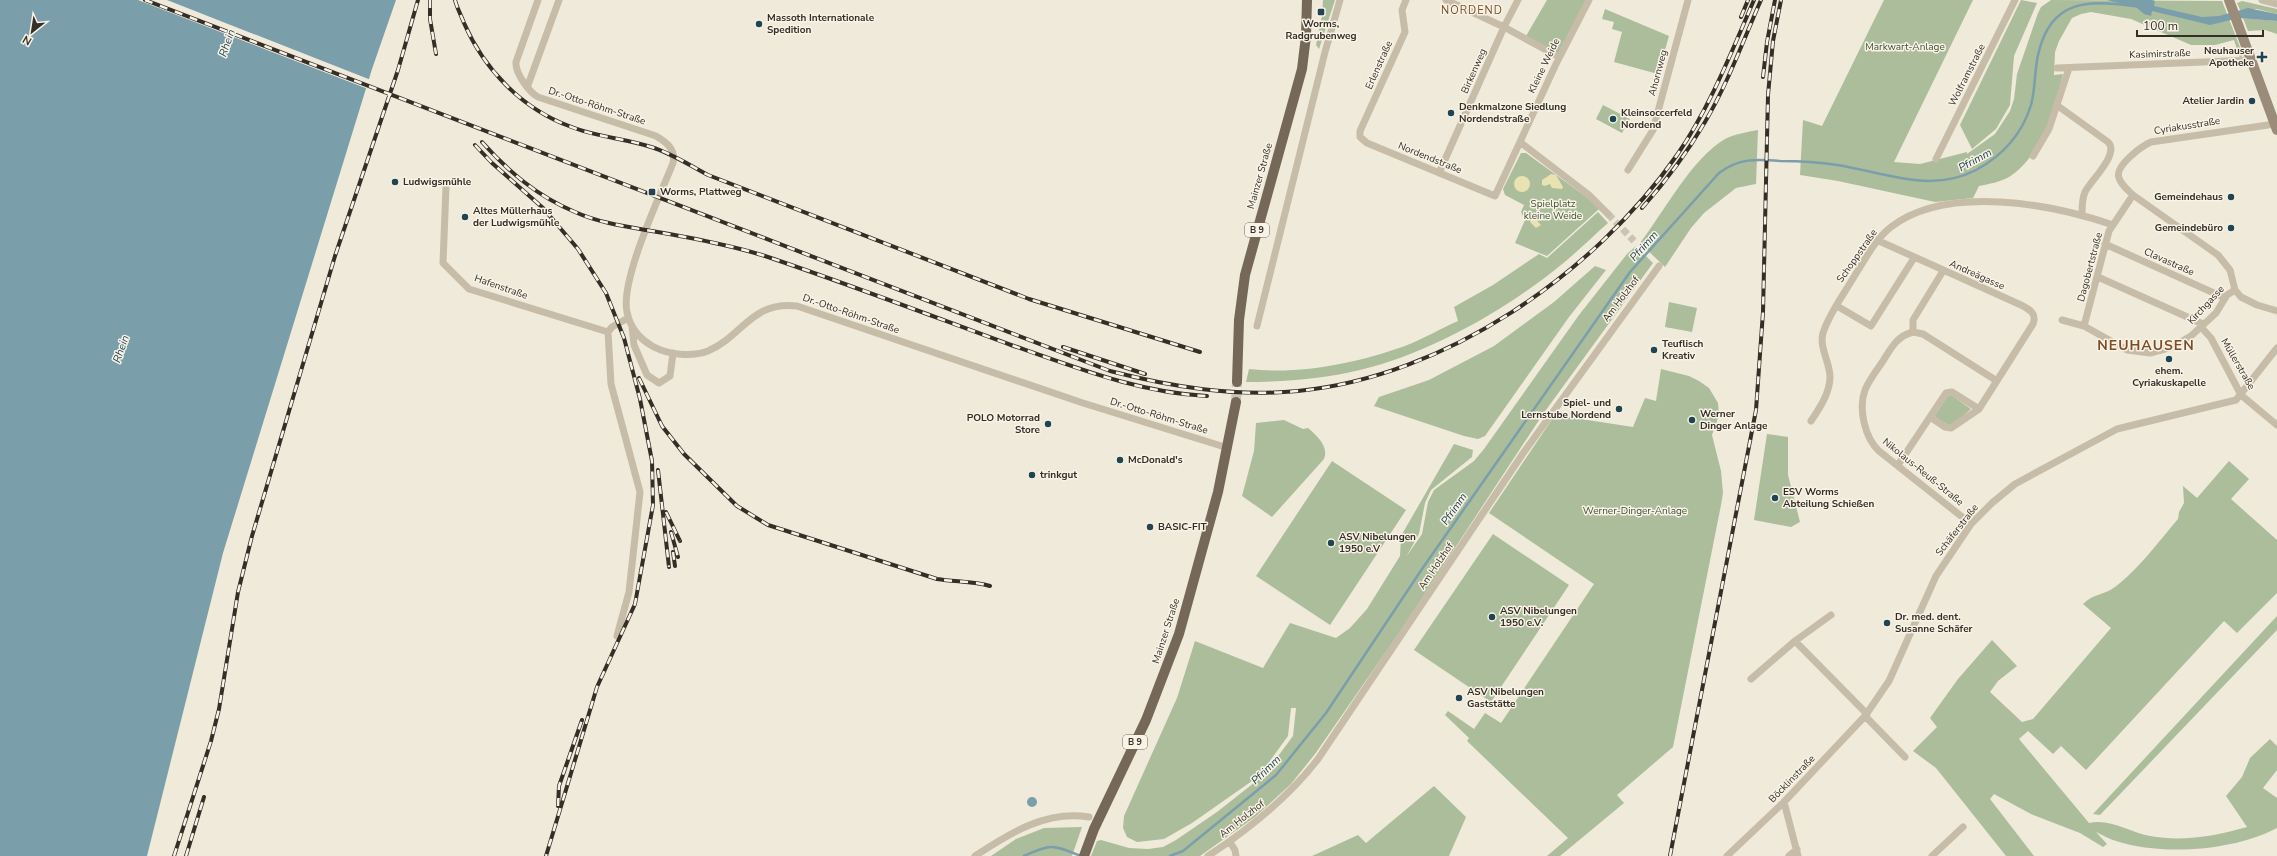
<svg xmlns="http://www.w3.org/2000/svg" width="2277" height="856" viewBox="0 0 2277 856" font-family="'Nunito Sans',sans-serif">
<rect width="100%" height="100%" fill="#f0eada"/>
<path fill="#abbd9b" d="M1323,0H1335L1319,49L1316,45L1322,16Z
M1547,0H1588L1559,55L1526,36Z
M1884,0H1973L1894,162L1920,164L1967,152V154L1995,134L2010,111L2014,99L2017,74L2038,13L2041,7L2051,0L2222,1L2243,55L2240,58L2234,40L2215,45H2191L2131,19L2091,12L2081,14L2072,18L2059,41L2055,52L2054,75L2063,74C2054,110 2042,156 2009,177C2000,182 1989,184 1979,186L1973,198L1935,202L1838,181L1800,175L1803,120L1822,126Z
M2021,0L2037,3L2014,56L2010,105L1996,129L1972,149L1960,125Z
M2242,1L2277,9V14L2257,9L2240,10L2237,3Z
M1605,9L1669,36L1658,74L1614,62L1622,32L1612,29L1614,22L1602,19Z
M2243,18L2277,21V34L2265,30L2248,31Z
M1603,105L1630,119L1622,133L1596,119Z
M1758,130L1756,184L1736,188L1704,213L1691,228L1665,267L1640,243C1664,212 1692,158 1725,139C1735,134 1747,132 1758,130Z
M1521,153H1526L1589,199L1599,209L1547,256L1515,243L1525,220L1521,212L1524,205L1505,195L1503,189Z
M1598,212L1608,223C1591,238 1574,255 1556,269C1502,312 1428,354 1360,370C1322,379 1284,382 1246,382L1249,369C1300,375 1357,363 1405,346C1423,339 1440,329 1458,321L1454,307L1493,285L1539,254L1547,258Z
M1636,246L1653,263L1543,414L1401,630L1315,754L1291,784L1255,817L1200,856H1091L1097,841L1101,840L1129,848L1148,849L1163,847L1176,840L1217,812L1264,775L1293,736L1296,708H1291L1288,736L1267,765L1252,781L1192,823L1164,839L1137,842L1127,837L1123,828L1124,816L1177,698L1195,641L1263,668L1290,623L1336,638L1350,628L1367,609L1400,556L1401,536L1454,444L1473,450L1472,457L1431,490L1425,503L1419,534L1406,557L1422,534L1428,502L1434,490L1474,461L1484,449L1579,315L1627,254Z
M1595,266L1606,270L1569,317L1485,436L1478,439L1464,436L1374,406L1379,397L1429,380L1494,346L1554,302Z
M1669,302L1697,308L1692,332L1665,327Z
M1661,369L1689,376L1699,381L1709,388L1718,403L1719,415L1712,435L1721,471L1723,493L1721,505L1673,747L1617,795L1624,803L1560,856H1547L1568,838L1467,741L1469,738L1445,715L1448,711L1474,729L1485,713L1501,723L1594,584L1489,513L1555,415L1633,427L1645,398L1656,401Z
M1951,395L1971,409L1954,424L1949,425L1936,418L1935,415L1948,396Z
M1284,420L1303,429L1308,428C1317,436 1329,446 1324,459L1272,517L1242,496L1254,451L1256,423Z
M1767,434L1788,437V475L1800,522L1791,527L1754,520Z
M1332,461L1406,510L1330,625L1256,576Z
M2229,461L2249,479L2231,499L2277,540V593L2237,633L2224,621L2086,770L2061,746L2053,754L2028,731L2019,739L2089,823C2110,818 2129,832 2150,836C2182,842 2216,836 2247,827L2226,796L2242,777L2250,758L2270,739L2277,746V770L2263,788L2277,798V828C2234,851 2162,856 2116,841C2109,839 2103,835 2096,832L2107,844L2103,847L2080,833L2031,814L1994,794L1990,799L2034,856H2006L1936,768L1913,751L1937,727L1930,718L1958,679L1992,640L2017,666L1998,681L1990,692L2022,722L2033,719L2111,628L2083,604C2094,593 2105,595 2115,587C2137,571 2160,540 2178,519L2179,512L2184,503L2183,486L2197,498Z
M1493,534L1569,585L1491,702L1414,650Z
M2277,616V630L2100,815L2093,814Z
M1434,786L1466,817L1449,856H1312L1358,835L1366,843Z
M1082,827L1072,856H991L1016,839L1044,828Z"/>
<path fill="#e9e2b3" d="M1551,174L1556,175L1563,187L1562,189L1552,188L1550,184L1545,186L1542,185V180Z
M1514 184a8 8 0 1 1 16 0a8 8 0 1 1-16 0Z
M1533,216L1541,225L1536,228L1530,222Z"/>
<path fill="#7b9eab" d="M0,0H396L372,69L223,553L147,856H0Z
M2107,0H2152L2155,1L2154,6L2202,17L2219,16L2248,8L2277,14V21L2239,18L2210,25L2152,11L2151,16L2144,14L2137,8Z
M1027 802a5 5 0 1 1 10 0a5 5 0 1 1-10 0Z"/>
<path fill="#f0eada" d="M138,0H167L371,80L368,89Z"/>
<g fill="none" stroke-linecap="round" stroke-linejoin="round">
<path stroke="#7b9eab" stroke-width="2.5" d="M1024,856C1052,843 1053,845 1081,856
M1170,856L1183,851L1276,775L1326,713L1422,569L1630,272L1719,173C1739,158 1756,159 1780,161C1799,161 1818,162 1837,165C1884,172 1930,194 1976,170C2002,156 2022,134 2031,105C2036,87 2034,68 2039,51C2052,0 2087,0 2133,6"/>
<path stroke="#cac4b6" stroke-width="7" stroke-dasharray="7 3.5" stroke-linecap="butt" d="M1608,214L1634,241"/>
<path stroke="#cac4b6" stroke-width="10" stroke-dasharray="10 5" stroke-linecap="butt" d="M1236,402L1237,382"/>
<path stroke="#c7bca7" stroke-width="7" d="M538,0L516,62C515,73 529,92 538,97L656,136C666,142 676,149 673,163C660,196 620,280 627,312C630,328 641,340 654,347C669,355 692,357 708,351C743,336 751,301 797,306L1083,403L1228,448
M1406,0L1402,10L1405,32L1360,131V137L1367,143L1495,196L1556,64L1589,0
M1446,0L1504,27L1559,57
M2262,0L2277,4
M2057,68L2252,60
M528,85L559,0
M2058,106L2108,142C2120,154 2091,180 2085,192C2082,199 2082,207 2082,214
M2275,124L2151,142C2142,146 2114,166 2119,178C2121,185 2128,190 2133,195L2218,255L2230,270L2235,290L2241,297L2257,305L2277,311
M1520,142L1589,195L1608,214
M2033,156L2049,129L2069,68
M1936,159L2015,0
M1628,170L1653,130L1688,0
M1439,173L1504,27L1518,0
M446,187L443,263L469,289L608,332L612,327L628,318
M1879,241L2021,305C2030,310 2037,313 2033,324L1979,409L1952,392L1946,393L1898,465
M2105,244L2225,298
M1943,271L1913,320V332C1897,336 1891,348 1883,361C1877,370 1869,380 1865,390C1858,409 1865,438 1879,451L1971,524
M2098,277L2203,324
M1837,306L1871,326L1914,258
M2062,320L2084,326L2127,350L2150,353L2172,347L2191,336L2216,313L2227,295L2235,290
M632,326L634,345L647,375L659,383L670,376L673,353
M1257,326L1325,52L1340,0
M2084,326L2109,231L2133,195
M2201,327L2211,338L2241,395L2277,425
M608,332L611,384L640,492L629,592L617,636
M1913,332L1923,334L1997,381
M1930,417L1945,427L1951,428L1979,409
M1811,421C1819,409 1830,393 1830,377C1830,363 1819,347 1823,333C1829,314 1842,297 1852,280C1863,263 1875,239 1891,227C1947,184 2052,204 2113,225
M1795,641L1867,714
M1751,679L1795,641L1831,615
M1865,716L1905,757
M1784,802L1798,856
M1230,842L1235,850L1236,856
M975,856C1010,833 1046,810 1089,817
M1208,856C1249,829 1288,798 1318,759L1524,452L1659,266
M1727,856L1784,802L1865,716L1889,681L1936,576L1971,524L1992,503L2015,484L2117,429L2236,400L2277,348
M1789,856L1797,849
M1932,856L1963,827"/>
<path stroke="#9a8c79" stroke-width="10" d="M2229,0L2277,130"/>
<path stroke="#756859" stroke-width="10" d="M1237,382L1239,320L1245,275L1302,69L1306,36L1307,0
M1084,856L1094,829L1146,720L1179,634L1218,492L1236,402"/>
<defs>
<path id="rail" d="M145,0L1110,371C1172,387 1234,397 1298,391C1445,377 1594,274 1677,155C1710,107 1731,53 1754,0
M430,0V19L436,54
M455,0C457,8 461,15 464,23C484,69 521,108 569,126C595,137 624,138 651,147C671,153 689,165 708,175L1029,299L1200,352
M1741,17L1748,0
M1763,77L1767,42L1775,0
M482,142C509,172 537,196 575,212C597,222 622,226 646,230C685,237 727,244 765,256C848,284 929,315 1011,345C1075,367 1139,393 1207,396
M475,145L492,163L543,208L578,249L606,293L624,338L640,399L652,461L653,505L635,604L597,687L546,856
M1642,208C1666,181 1687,153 1705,122C1728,83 1743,41 1761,0
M1063,347L1145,374
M639,378L662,426L684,454L737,506L768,525L937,579C955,582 973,581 990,586
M658,470L669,567
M666,512L680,541
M671,532L678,557
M673,552L675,566
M558,806L559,786L582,720
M174,856L211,741L219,709L238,592L252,536L335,256L398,70L418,0
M186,856L204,797
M1670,856L1756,410L1763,312L1768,95L1773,41L1781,0"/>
</defs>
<use href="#rail" stroke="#342e27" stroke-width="4"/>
<use href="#rail" stroke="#f8f3e6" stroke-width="2.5" stroke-dasharray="8" stroke-linecap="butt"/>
</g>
<g fill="#204452" stroke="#f8f3e6" stroke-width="1.5">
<rect x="1317" y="8" width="8" height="8" rx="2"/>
<circle cx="759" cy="24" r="4"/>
<path d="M2260 51h4v4h4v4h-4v4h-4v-4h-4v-4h4z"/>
<circle cx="2252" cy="101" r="4"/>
<circle cx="1451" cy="113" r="4"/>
<circle cx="1613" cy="119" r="4"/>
<circle cx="395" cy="182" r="4"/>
<rect x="648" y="188" width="8" height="8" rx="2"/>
<circle cx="2231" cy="197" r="4"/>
<circle cx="465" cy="217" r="4"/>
<circle cx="2231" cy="228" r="4"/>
<circle cx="1654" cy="350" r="4"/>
<circle cx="2169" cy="359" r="4"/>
<circle cx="1619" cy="409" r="4"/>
<circle cx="1692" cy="420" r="4"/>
<circle cx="1048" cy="424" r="4"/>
<circle cx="1120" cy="460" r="4"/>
<circle cx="1032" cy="475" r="4"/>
<circle cx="1775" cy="498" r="4"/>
<circle cx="1150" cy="527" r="4"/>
<circle cx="1331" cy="543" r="4"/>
<circle cx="1492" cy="617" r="4"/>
<circle cx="1887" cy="623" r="4"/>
<circle cx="1459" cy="698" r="4"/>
</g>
<g text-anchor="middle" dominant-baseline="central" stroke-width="3" stroke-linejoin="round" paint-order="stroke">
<g fill="#f8f3e6" stroke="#6f6960" stroke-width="1">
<rect x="1245" y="223" width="24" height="14" rx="3"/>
<rect x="1123" y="735" width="24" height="14" rx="3"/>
</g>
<g font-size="9" font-weight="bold" fill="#342e27">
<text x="1257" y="230">B 9</text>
<text x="1135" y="742">B 9</text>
</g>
<g font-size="10" font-weight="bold" fill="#342e27" stroke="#f8f3e6" text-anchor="start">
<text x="767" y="18">Massoth Internationale<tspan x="767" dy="12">Spedition</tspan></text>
<text x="1321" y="24" text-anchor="middle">Worms,<tspan x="1321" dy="12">Radgrubenweg</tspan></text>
<text x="2254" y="51" text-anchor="end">Neuhauser<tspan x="2254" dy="12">Apotheke</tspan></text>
<text x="2244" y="101" text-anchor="end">Atelier Jardin</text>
<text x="1459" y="107">Denkmalzone Siedlung<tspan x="1459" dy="12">Nordendstraße</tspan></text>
<text x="1621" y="113">Kleinsoccerfeld<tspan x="1621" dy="12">Nordend</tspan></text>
<text x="403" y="182">Ludwigsmühle</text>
<text x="660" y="192">Worms, Plattweg</text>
<text x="2223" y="197" text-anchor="end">Gemeindehaus</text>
<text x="473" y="211">Altes Müllerhaus<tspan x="473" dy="12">der Ludwigsmühle</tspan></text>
<text x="2223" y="228" text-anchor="end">Gemeindebüro</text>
<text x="1662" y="344">Teuflisch<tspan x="1662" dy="12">Kreativ</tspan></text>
<text x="2169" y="371" text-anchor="middle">ehem.<tspan x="2169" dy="12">Cyriakuskapelle</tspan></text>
<text x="1611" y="403" text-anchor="end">Spiel- und<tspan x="1611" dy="12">Lernstube Nordend</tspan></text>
<text x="1700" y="414">Werner<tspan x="1700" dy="12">Dinger Anlage</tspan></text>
<text x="1040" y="418" text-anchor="end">POLO Motorrad<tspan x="1040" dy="12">Store</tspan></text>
<text x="1128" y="460">McDonald's</text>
<text x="1040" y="475">trinkgut</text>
<text x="1783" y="492">ESV Worms<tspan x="1783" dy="12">Abteilung Schießen</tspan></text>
<text x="1158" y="527">BASIC-FIT</text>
<text x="1339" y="537">ASV Nibelungen<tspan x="1339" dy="12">1950 e.V</tspan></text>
<text x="1500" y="611">ASV Nibelungen<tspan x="1500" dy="12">1950 e.V.</tspan></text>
<text x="1895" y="617">Dr. med. dent.<tspan x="1895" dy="12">Susanne Schäfer</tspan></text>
<text x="1467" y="692">ASV Nibelungen<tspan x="1467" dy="12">Gaststätte</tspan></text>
</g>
<g font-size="10" fill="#3c502d" stroke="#f8f3e6">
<text x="1905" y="47">Markwart-Anlage</text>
<text x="1553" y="204">Spielplatz<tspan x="1553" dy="12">kleine Weide</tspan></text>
<text x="1635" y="511">Werner-Dinger-Anlage</text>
</g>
<g font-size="10" fill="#342e27" stroke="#f8f3e6">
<text transform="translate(2160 54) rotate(-2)">Kasimirstraße</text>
<text transform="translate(1379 65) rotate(-66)">Erlenstraße</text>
<text transform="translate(1544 66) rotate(-64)">Kleine Weide</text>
<text transform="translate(1474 71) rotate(-66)">Birkenweg</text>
<text transform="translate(1658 73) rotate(-75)">Ahornweg</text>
<text transform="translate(1967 75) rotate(-63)">Wolframstraße</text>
<text transform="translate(597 106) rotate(18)">Dr.-Otto-Röhm-Straße</text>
<text transform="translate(2187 126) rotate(-9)">Cyriakusstraße</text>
<text transform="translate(1430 158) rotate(22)">Nordendstraße</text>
<text transform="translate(1260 176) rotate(-74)">Mainzer Straße</text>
<text transform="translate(1857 256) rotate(-55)">Schoppstraße</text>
<text transform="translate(2169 262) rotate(24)">Clavastraße</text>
<text transform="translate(2090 267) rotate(-75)">Dagobertstraße</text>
<text transform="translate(1977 275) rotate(24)">Andreägasse</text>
<text transform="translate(501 287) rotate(19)">Hafenstraße</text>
<text transform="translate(1621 299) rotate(-53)">Am Holzhof</text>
<text transform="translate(2206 305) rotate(-47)">Kirchgasse</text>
<text transform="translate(851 314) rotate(19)">Dr.-Otto-Röhm-Straße</text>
<text transform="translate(2238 364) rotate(60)">Müllerstraße</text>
<text transform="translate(1159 416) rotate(17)">Dr.-Otto-Röhm-Straße</text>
<text transform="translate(1923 472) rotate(39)">Nikolaus-Reuß-Straße</text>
<text transform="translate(1957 530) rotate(-52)">Schäferstraße</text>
<text transform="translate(1436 566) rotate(-56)">Am Holzhof</text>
<text transform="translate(1166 631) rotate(-72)">Mainzer Straße</text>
<text transform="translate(1792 779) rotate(-46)">Böcklinstraße</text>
<text transform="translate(1242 819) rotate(-38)">Am Holzhof</text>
</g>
<g font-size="11" letter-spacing="1" fill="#7d4d26" stroke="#f8f3e6">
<text x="1472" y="10">NORDEND</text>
</g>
<g font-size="11" font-style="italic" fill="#204452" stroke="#f8f3e6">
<text transform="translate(227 43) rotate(-71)">Rhein</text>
<text transform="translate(1975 160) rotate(-29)">Pfrimm</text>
<text transform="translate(1644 246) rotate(-48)">Pfrimm</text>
<text transform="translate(121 349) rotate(-71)">Rhein</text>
<text transform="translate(1454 509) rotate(-55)">Pfrimm</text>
<text transform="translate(1266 770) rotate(-44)">Pfrimm</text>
</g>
<g font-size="14" font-weight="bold" letter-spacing="1" fill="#7d4d26" stroke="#f8f3e6">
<text x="2146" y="345">NEUHAUSEN</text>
</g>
</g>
<g transform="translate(32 32) rotate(210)" stroke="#f8f3e6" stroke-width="3" paint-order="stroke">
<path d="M0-3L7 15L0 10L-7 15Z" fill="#342e27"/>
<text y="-6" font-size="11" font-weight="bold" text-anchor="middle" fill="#342e27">N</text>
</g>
<path d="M2137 30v6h126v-6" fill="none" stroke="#342e27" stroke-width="2"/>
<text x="2143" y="30" font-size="12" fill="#342e27" stroke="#f8f3e6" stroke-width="3" paint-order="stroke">100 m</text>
</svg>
